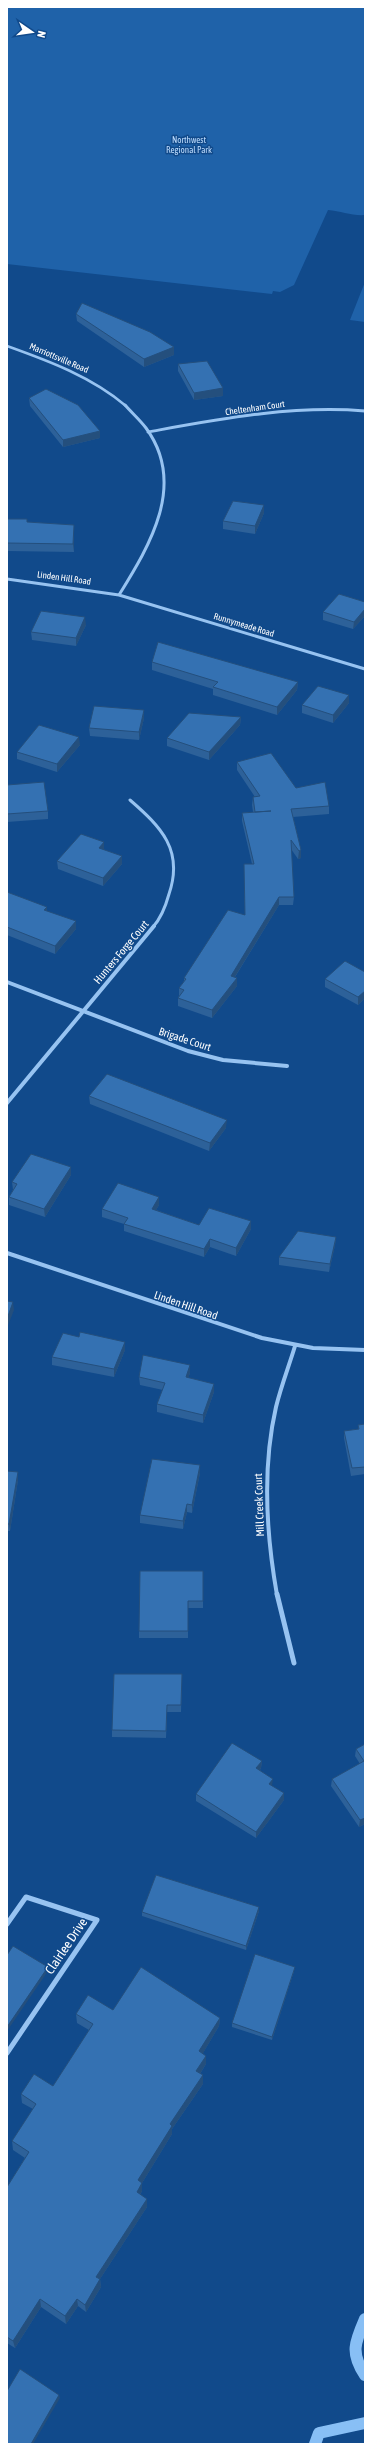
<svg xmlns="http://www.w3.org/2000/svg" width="372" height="2451" viewBox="0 0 372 2451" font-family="'Asap Condensed',sans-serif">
<rect width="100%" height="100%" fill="#114a8b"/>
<path fill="#1f62a9" d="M7,7H365V215C352,216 341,211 328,210L294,285L280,292L273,291L272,294L7,264Z
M365,282V322L350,320Z"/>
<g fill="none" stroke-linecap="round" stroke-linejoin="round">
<path stroke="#88bff5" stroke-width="12" d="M365,2319C355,2342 350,2353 365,2375
M315,2444L319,2433L365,2423"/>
<path stroke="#97c3f1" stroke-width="2.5" d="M7,346C49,361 92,377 126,406"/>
<path stroke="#97c3f1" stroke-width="3" d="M148,432C220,419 291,405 365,411
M7,579L119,595L365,669
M119,595C150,545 187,484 146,428C140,420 132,413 125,405
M130,800C161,827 184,850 169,894C166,905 161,918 153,927"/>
<path stroke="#97c3f1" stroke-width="4" d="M7,982L188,1051L223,1060L287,1066
M7,1103L154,926
M7,1253L262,1338L313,1348L365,1350
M277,1595C266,1533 262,1468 276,1407C281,1386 289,1366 295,1346"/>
<path stroke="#97c3f1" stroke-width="5" d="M277,1594L294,1663
M7,1924L26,1897L97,1920L7,2053"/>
</g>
<path fill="#2d6199" d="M76,314L174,347V355L144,367L77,321Z
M178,364L223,396L194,400L178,371Z
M29,398L100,431V438L63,447L30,406Z
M264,513L255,534L223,529V521Z
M7,519L27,522L74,525V552L7,551Z
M365,602V616L353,629L323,620V612Z
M86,625L76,646L32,640L31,632Z
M152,662L298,682L297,690L277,715L213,695V689L152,670Z
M349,703L333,723L302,713V705Z
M144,710V718L139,740L90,736L89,728Z
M241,717L240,725L209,760L167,746V738Z
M80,745L57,772L17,759V752Z
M237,762L296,788L329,806V814L293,817L301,850V858L298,859L291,849L294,897L293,905H279L235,977L237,978V986L212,1018L178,1006V998L179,996V988L184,981V978L245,915L244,864H252L242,821V813L253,812L252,805L253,797H255L237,770Z
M7,785L48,811V819L7,822Z
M104,842V850L122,864L103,886L58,869L57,861Z
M7,892L47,911L76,929L55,954L7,935Z
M365,972V998L358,1005L325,987V979Z
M89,1096L226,1128L209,1151L90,1104Z
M71,1167V1175L45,1217L9,1205V1197L13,1190L12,1182Z
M159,1205L156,1210L199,1225L251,1229L236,1256L210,1247L204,1257L124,1231V1224L102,1217V1209Z
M336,1237L335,1245L329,1272L279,1265V1257Z
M125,1350L114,1377L52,1365V1357Z
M190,1373L188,1378L214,1384V1392L203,1423L157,1412V1404L163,1390L140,1385L139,1377Z
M365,1424V1474L351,1476L344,1438V1431L358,1429V1425Z
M200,1465V1473L192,1513L187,1512L183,1529L140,1523V1515Z
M7,1471L18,1480L10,1531H7Z
M203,1571V1608H188V1638H139V1631Z
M182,1674L181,1712H167L166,1738L112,1737V1730Z
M365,1744V1824L359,1827L331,1786L332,1779L360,1764L355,1756L356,1749Z
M262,1761L261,1768L260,1770L272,1786L284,1793V1800L256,1838L196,1801V1794Z
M259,1911L246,1950L142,1916V1912Z
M294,1971L272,2040L232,2027V2023Z
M113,2010L220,2018L219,2026L203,2053L206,2064L200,2074L203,2084L172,2129V2134L142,2183V2191L140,2195L147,2199V2207L100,2279L101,2287L86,2312L78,2306L66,2324L41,2307L15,2348L7,2343V2187L25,2158L13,2150L12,2141L33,2109L22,2103L21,2094L53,2086L89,2030L77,2023L76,2014Z"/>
<path fill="#244f7d" d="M174,347V355L144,367V359Z
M223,388V396L194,400V393Z
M100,431V438L63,447V440Z
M264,505V513L255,534V526Z
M74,525V552L73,544Z
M365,609V616L353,629L354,622Z
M85,617L86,625L76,646V638Z
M298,682L297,690L277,715V707Z
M349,695V703L333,723V715Z
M144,710V718L139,740V732Z
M241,717L240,725L209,760V752Z
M79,737L80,745L57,772V764Z
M104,842V850L99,856V848Z
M301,850V858L298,859L299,851Z
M122,856V864L103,886V878Z
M279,897V905L231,983V976Z
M47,907V915L44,910Z
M76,921V929L55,954V946Z
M237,978V986L212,1018V1010Z
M365,991V998L358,1005V997Z
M227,1120L226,1128L209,1151L210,1143Z
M71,1167V1175L45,1217L44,1209Z
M159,1197V1205L152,1217V1209Z
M251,1221V1229L236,1256V1248Z
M336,1237L335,1245L329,1272L330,1264Z
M210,1239V1247L204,1257V1249Z
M13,1302L14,1310L7,1328V1319Z
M125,1342V1350L114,1377V1369Z
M190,1365V1373L186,1385V1377Z
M214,1384V1392L203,1423V1415Z
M200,1465V1473L192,1513V1505Z
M18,1472V1480L10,1531L9,1524Z
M187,1504V1512L183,1529V1521Z
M262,1761L261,1768L256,1775V1768Z
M273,1779L272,1786L269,1784Z
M284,1793V1800L256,1838V1832Z
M365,1818V1824L359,1827L360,1820Z
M259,1907V1911L246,1950V1946Z
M48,1967V1971L7,2031V2027Z
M295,1967L294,1971L272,2040V2037Z
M220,2018L219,2026L199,2060V2051Z
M206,2056V2064L196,2080V2071Z
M203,2075V2084L172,2129V2134L139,2188L138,2180L170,2124Z
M142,2183V2191L137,2200V2192Z
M147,2199V2207L100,2279L101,2287L86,2312L85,2305L96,2277Z
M40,2299L41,2307L15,2348L13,2341Z
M77,2299L78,2306L66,2324L65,2316Z
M59,2395L60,2398L33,2444H31Z"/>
<path fill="#3471b2" stroke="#244f7d" d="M82,303L150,332L174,347L144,359L76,314Z
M207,361L223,388L194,393L178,364Z
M46,389L78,405L100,431L63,440L29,398Z
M233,501L264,505L255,526L223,521Z
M7,519H27V522L74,525L73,544L7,543Z
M339,594L365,602V609L354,622L323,612Z
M41,611L85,617L76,638L31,632Z
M158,642L298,682L277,707L213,687L218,682L152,662Z
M318,686L349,695L333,715L302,705Z
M94,706L144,710L139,732L89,728Z
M189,713L241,717L209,752L167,738Z
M39,725L79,737L57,764L17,752Z
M271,753L296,788L325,782L329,806L291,809L301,850L299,851L291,840L294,897H279L231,976L237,978L212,1010L178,998L184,990L179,988L186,979L184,978L228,910L245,915L244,864H254L242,813L271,811L255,812L253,797L260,796L237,762Z
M44,782L48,811L7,814V785Z
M81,834L104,842L99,848L122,856L103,878L57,861Z
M7,892L47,907L44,910L76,921L55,946L7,927Z
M345,961L365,972V991L358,997L325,979Z
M107,1074L227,1120L210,1143L89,1096Z
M31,1154L71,1167L44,1209L9,1197L17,1184L12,1182Z
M118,1183L159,1197L152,1209L199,1225L209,1208L251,1221L236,1248L210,1239L204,1249L124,1224L128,1218L102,1209Z
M298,1231L336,1237L330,1264L279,1257Z
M7,1301L13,1302L7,1319Z
M80,1332L125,1342L114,1369L52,1357L63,1333L79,1337Z
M143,1355L190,1365L186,1377L214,1384L203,1415L157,1404L165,1383L139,1377Z
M365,1424V1467L352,1468L344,1431L359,1429L358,1425Z
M152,1459L200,1465L192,1505L187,1504L183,1521L140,1515Z
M7,1471L18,1472L9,1524H7Z
M140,1571H203V1601H188V1631H139Z
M114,1674H182L181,1705H167L166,1731L112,1730Z
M232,1743L262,1761L256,1768L273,1779L269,1784L284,1793L256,1832L196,1794Z
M365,1744V1818L360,1820L332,1779L364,1761L356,1749Z
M156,1875L259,1907L246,1946L142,1912Z
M13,1946L48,1967L7,2027V1955Z
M255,1954L295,1967L272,2037L232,2023Z
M141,1967L220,2018L199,2051L206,2056L196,2071L203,2075L170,2124L172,2126L138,2180L142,2183L137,2192L147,2199L96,2277L100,2279L85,2305L77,2299L65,2316L40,2299L13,2341L7,2337V2187L29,2152L12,2141L36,2104L21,2094L34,2074L53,2086L93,2024L76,2014L88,1995L113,2010Z
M20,2369L59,2395L31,2444H7V2391Z"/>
<g text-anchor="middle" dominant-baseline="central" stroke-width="3" stroke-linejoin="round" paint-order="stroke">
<g font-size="9" fill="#bedcfd" stroke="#114a8b">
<text x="189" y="140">Northwest<tspan x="189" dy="10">Regional Park</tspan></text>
</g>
<g font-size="9" fill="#fff" stroke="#114a8b">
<text transform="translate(59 358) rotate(23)">Marriottsville Road</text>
<text transform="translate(255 408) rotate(-8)">Cheltenham Court</text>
<text transform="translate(64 578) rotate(8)">Linden Hill Road</text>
<text transform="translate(244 625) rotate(17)">Runnymeade Road</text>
</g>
<g font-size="11" fill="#fff" stroke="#114a8b">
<text transform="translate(121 952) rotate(-50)">Hunters Forge Court</text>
<text transform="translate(185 1039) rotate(18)">Brigade Court</text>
<text transform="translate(186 1305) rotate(19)">Linden Hill Road</text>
<text transform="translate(259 1505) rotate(-92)">Mill Creek Court</text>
</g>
<g font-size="13" fill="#fff" stroke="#114a8b">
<text transform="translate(66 1946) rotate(-56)">Clairlee Drive</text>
</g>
</g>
<rect width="372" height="2451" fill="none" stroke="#ffffff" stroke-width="16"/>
<g transform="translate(32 32) rotate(103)" stroke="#114a8b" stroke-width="3" paint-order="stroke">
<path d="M0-3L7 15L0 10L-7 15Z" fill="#ffffff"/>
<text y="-6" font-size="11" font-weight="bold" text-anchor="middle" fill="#ffffff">N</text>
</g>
</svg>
